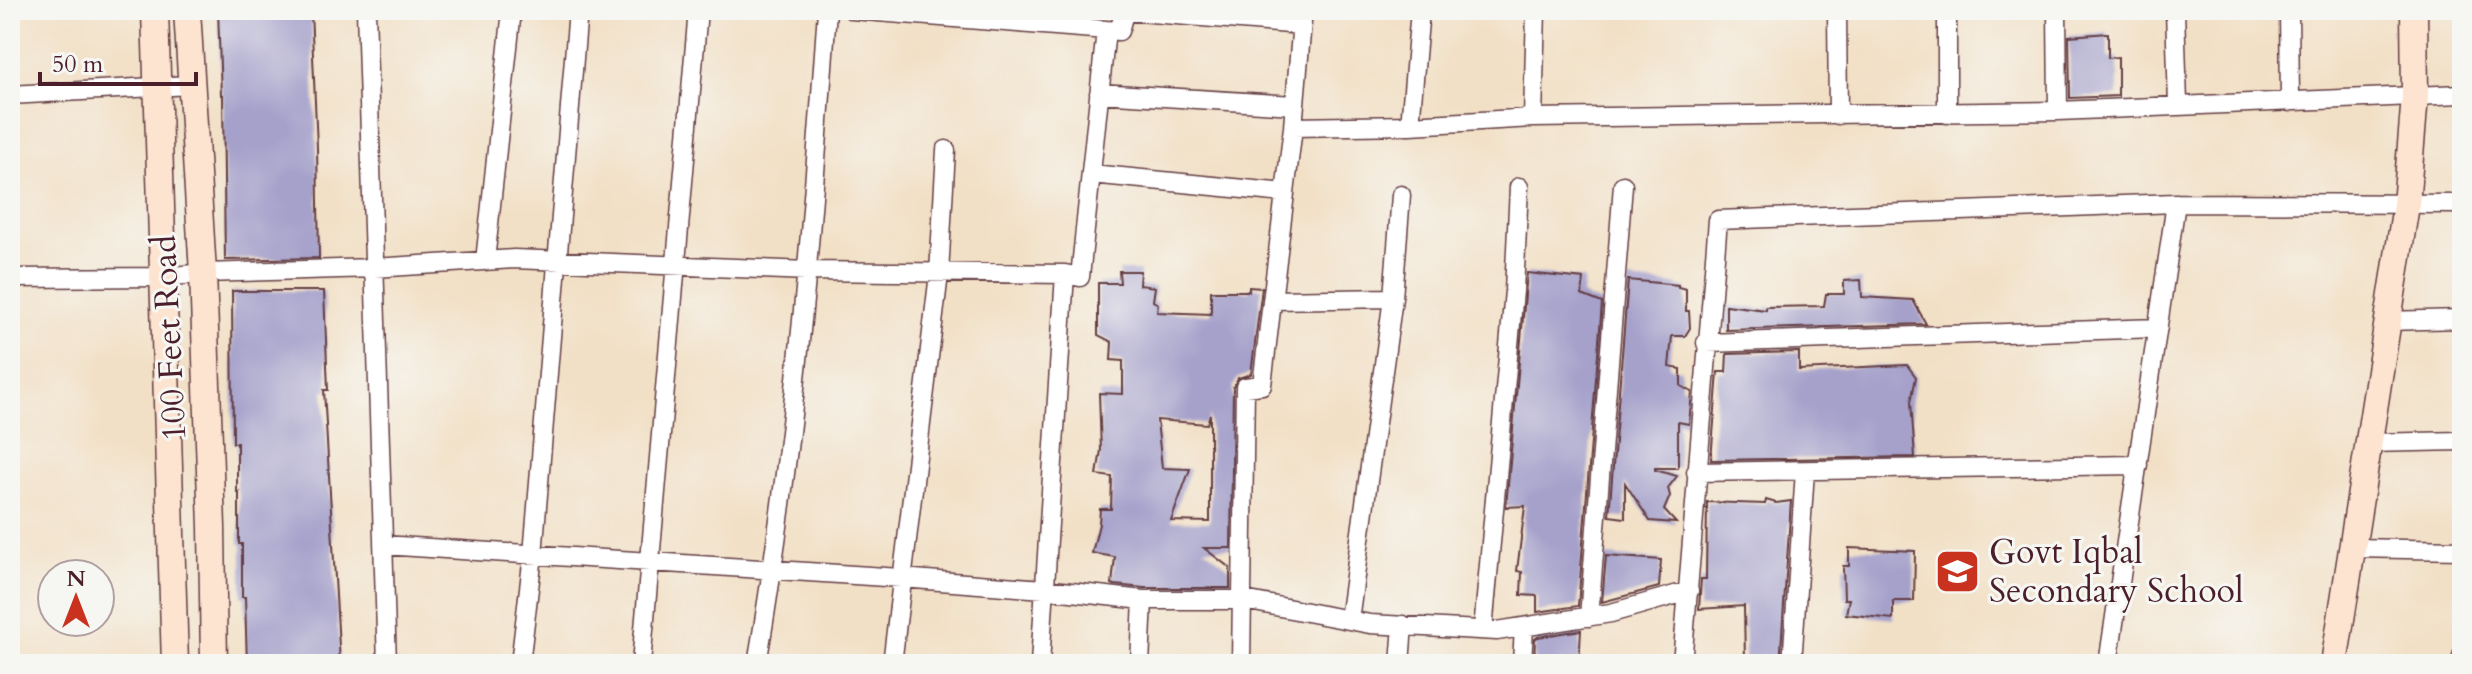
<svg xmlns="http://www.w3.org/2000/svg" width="2472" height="674" viewBox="0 0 2472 674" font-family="Cardo,serif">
<rect width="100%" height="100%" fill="#f6f6f2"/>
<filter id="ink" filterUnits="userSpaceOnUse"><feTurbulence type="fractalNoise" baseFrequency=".0125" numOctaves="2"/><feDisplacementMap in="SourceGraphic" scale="16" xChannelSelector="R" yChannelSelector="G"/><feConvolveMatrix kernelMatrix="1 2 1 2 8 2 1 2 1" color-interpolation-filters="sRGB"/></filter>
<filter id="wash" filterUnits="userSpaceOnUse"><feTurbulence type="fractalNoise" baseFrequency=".006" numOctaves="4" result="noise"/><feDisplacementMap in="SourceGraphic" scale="32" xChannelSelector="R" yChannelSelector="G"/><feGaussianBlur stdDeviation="1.8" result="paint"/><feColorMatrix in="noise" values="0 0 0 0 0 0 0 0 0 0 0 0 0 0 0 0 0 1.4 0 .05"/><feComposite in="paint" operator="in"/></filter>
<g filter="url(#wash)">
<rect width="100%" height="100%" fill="#f2e0c6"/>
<g id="blocks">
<path fill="#a6a1cb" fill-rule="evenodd" d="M218,10H311L317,148L319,258L225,260L223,95H221Z
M2108,33V58L2118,57V96L2070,98L2069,36Z
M1119,271H1140L1139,285L1155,287L1153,301L1158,304L1157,312L1211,314V291H1249V287L1262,288L1251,374L1238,378L1233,387L1231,548H1204L1230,568V588H1144L1115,585L1112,584L1115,557L1092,553L1099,524L1100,509H1111L1112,477L1097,475L1101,450L1099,393L1123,394V361L1111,360L1112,342L1098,335V283H1120ZM1210,414V522L1171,521L1190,469L1162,468L1157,420L1207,424Z
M1527,273L1584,279L1582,295L1602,303L1578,606L1537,612V596L1521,595L1522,572L1517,571L1525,506L1506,507Z
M1628,280L1678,285V287L1686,289V311H1689L1690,328L1685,336H1672L1669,367L1681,369V386L1692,392L1689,424L1678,422V468H1655V470L1677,476L1668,488L1670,496L1664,510L1676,523L1650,521L1625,483V518L1609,516Z
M1861,280L1862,297L1913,300L1926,324L1726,330V305L1766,310V307L1824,306L1826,294H1844V281Z
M232,291H324L328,390H324L340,664H247L245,597H242V544H239V492L237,493V443H233Z
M1799,352V370L1907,365L1916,377L1911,402L1915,457L1711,460L1718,372H1726L1727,354Z
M1766,500L1776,503L1791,501L1780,664H1758L1745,661L1744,606L1699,609L1701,579H1706L1707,502L1765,504Z
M1849,548L1915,551L1914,601H1893V619L1846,614L1849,599H1844L1843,566H1849Z
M1606,556L1661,560L1659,587L1602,602Z
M1581,630L1579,664H1534L1535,639L1538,637Z"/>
</g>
</g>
<g filter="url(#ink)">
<use href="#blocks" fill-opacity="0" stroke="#633c42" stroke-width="2"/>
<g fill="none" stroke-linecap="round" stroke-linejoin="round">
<defs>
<path id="minor" d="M366,10L387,664
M852,10L1119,31L1125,10
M1837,10L1838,115
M1947,10V114
M2057,10L2058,111
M2175,10L2178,104
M2289,10L2290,102
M1125,11L1302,25
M1099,93L1295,105
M10,95L190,85
M1533,118L1536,10
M1410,125L1420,10
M1293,127L1410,125L1533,118L2058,111L2462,94
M1091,174L1285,193
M485,261L512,10
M10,278L165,277L203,273L374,268L514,259L808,271L1065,274
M1393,298L1401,195
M1272,300L1393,298L1349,620
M2386,321L2462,319
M1706,343L2158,328
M2368,443L2462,441
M1696,472L2138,465
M383,545L901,578L1044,589L1143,600H1244L1370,624L1497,631L1611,613L1689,591
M2351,548L2462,550
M1589,617L1623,185
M1483,630L1514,291L1519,187
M520,664L533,555L578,10
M641,664L698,10
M757,664C794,448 812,229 827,10
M892,664L939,274L946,150
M1040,664L1065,274L1080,277L1106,30
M1140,664L1143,600
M1241,664L1245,387L1262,385L1293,127L1303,10
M1400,664L1403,625
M1522,664L1524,627
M1682,664L1718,220L2176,203L2462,204
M1792,664L1805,471
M2108,664L2176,203
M2461,664L2462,656"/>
<path id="secondary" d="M155,10L175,664
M187,10L203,273L212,527L214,664
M2334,664L2406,205L2415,96L2414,10"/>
</defs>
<use href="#minor" stroke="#633c42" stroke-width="21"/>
<use href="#secondary" stroke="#633c42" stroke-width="29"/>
<use href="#minor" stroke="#fff" stroke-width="18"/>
<use href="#secondary" stroke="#fde4d1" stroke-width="26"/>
</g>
</g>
<defs>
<symbol id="university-square" viewBox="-11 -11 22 22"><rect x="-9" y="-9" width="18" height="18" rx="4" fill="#c8321e" stroke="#f6f6f2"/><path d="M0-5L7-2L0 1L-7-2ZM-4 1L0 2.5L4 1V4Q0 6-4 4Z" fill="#fff"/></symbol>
</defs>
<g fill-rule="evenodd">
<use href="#university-square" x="1932" y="546" width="51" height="51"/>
</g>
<g text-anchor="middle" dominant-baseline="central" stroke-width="6" stroke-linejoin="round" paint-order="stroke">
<g font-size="34" fill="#4a1f2b" stroke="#f6f6f2">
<text transform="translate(169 338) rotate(-93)">100 Feet Road</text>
</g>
<g font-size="34" fill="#4a1f2b" stroke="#f6f6f2" text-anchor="start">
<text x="1989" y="552">Govt Iqbal<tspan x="1989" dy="39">Secondary School</tspan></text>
</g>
</g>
<rect width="2472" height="674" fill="none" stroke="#f6f6f2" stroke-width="40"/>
<g transform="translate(76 598)"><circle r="38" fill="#f6f6f2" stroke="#b1a0a2" stroke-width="2"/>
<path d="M0-6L14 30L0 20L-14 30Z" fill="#c8321e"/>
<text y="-12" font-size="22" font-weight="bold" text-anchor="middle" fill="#4a1f2b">N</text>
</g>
<path d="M40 72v12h156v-12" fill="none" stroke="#4a1f2b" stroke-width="4"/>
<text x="52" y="72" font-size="24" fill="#4a1f2b" stroke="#f6f6f2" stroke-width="6" paint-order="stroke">50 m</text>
</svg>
